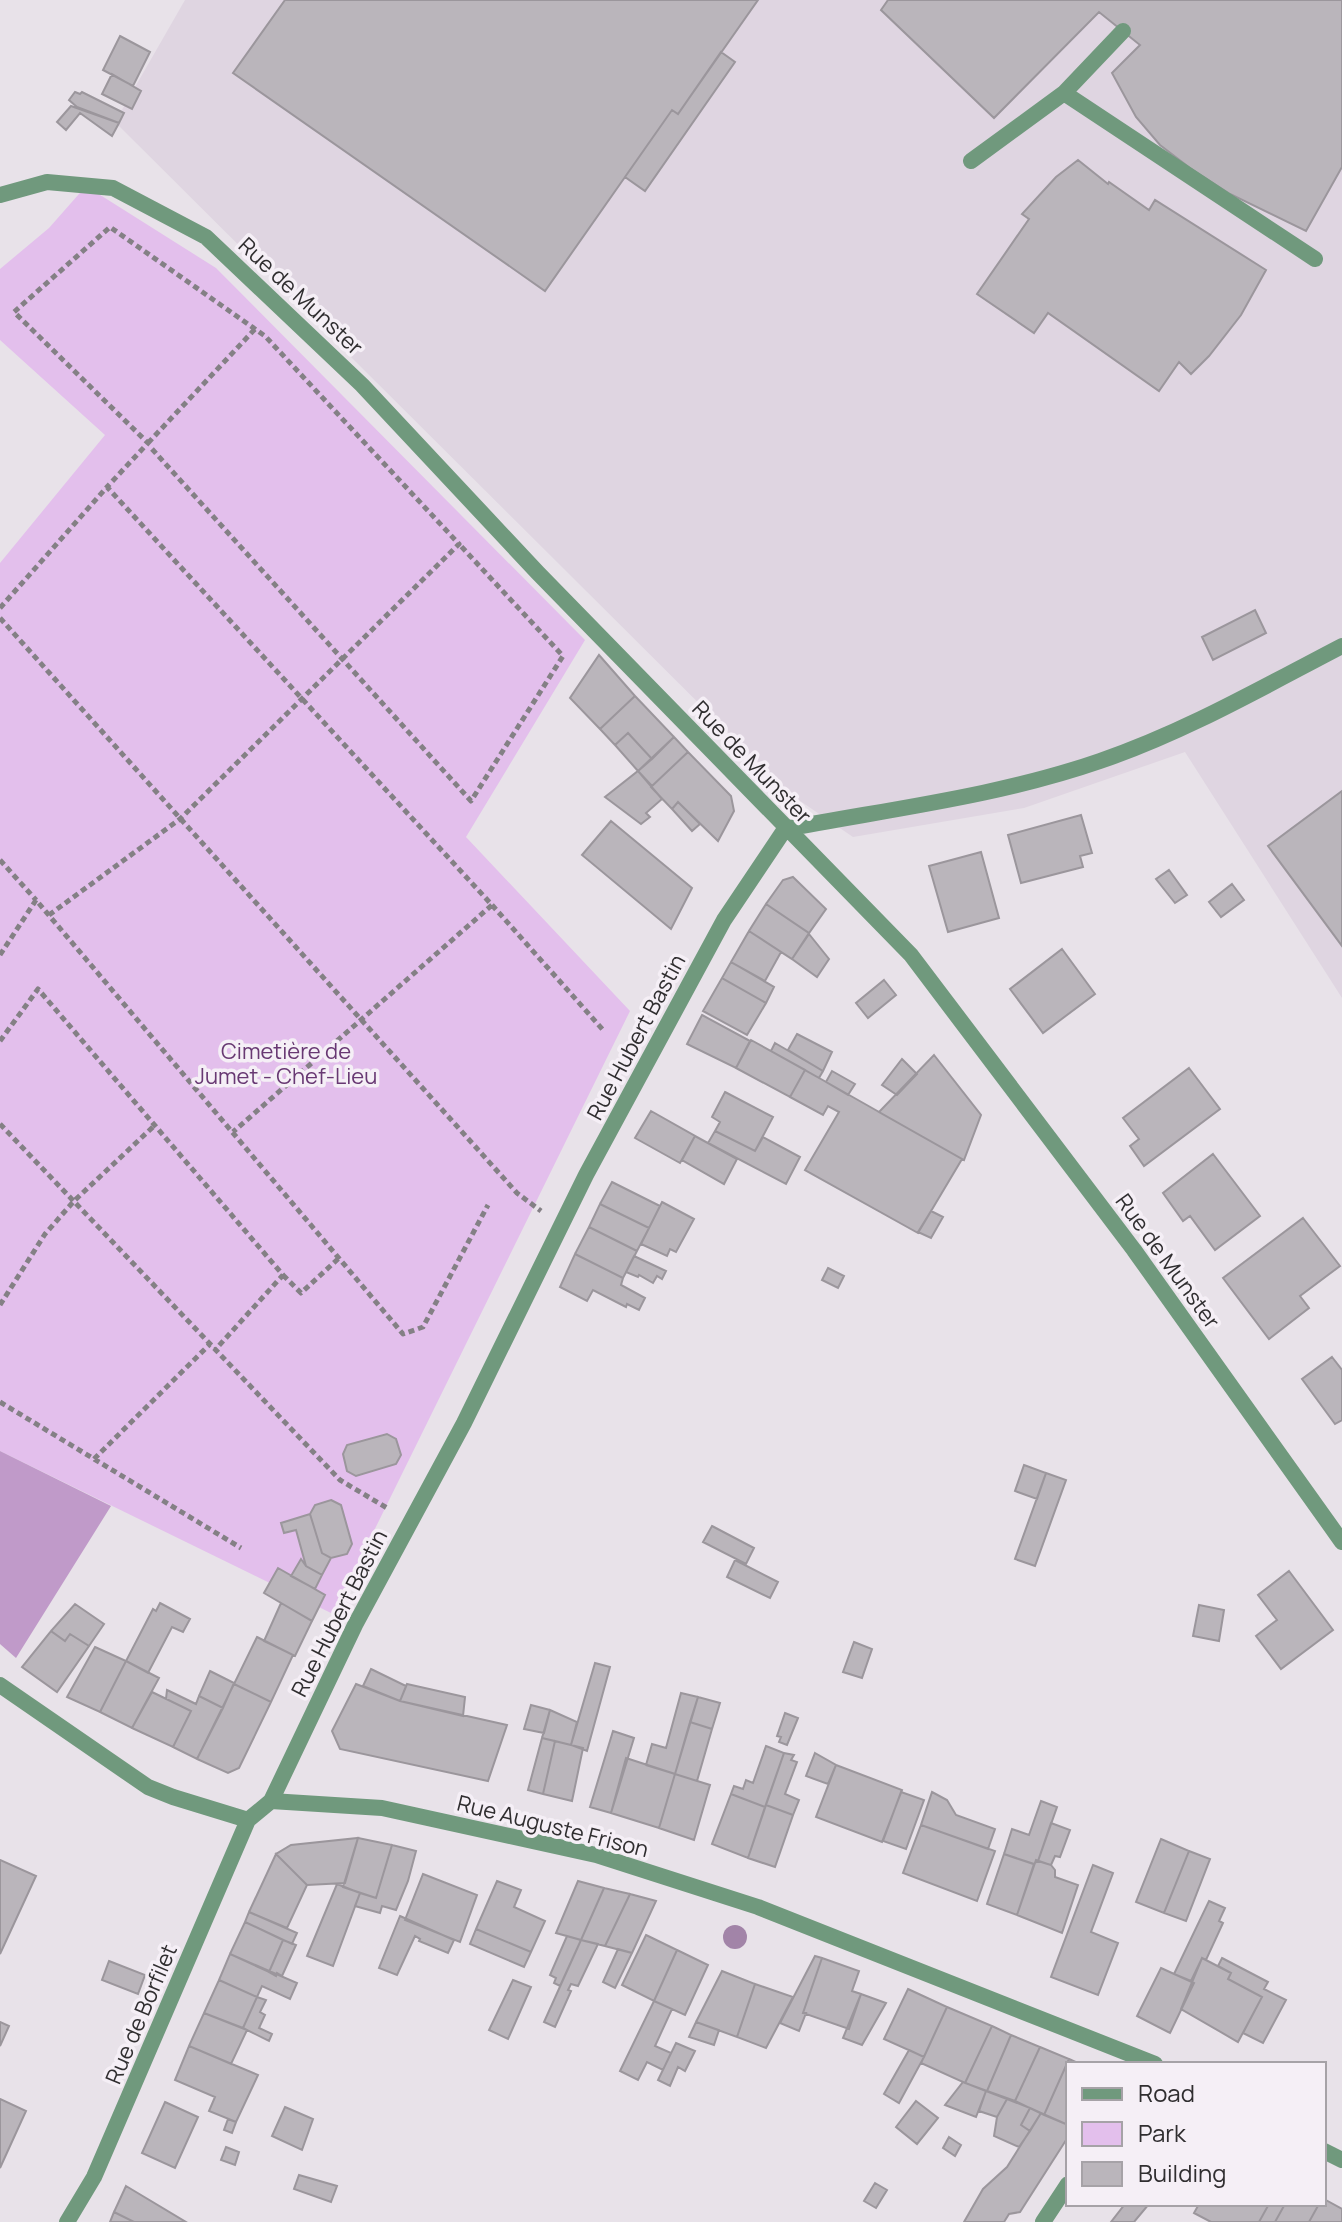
<svg xmlns="http://www.w3.org/2000/svg" width="1342" height="2222" viewBox="0 0 1342 2222" font-family="Manrope,sans-serif">
<rect width="100%" height="100%" fill="#e8e2e9"/>
<path fill="#dfd5e1" d="M185,0H1342V998L1185,752L1024,808L853,837L790,794L115,122Z"/>
<path fill="#e3bfec" d="M86,186L216,268L585,640L466,837L630,1011L333,1614L0,1451V563L105,435L0,340V269L49,228Z"/>
<path fill="#c09ac9" d="M0,1451L111,1506L16,1658L0,1644Z"/>
<path fill="#bab5bb" stroke="#9b969c" stroke-width="2" d="M285,0H758L678,114L672,110L545,291L233,73Z
M888,0H1342V167L1306,231L1230,194L1190,168L1160,145L1136,117L1112,73L1140,45L1099,12L994,118L881,10Z
M120,36L150,52L133,86L103,70Z
M721,52L735,62L645,191L625,177L672,110L678,114Z
M112,74L141,91L132,109L102,94Z
M75,92L80,94L82,92L124,113L119,123L77,107L69,100Z
M71,106L119,123L112,136L80,113L66,130L57,122Z
M1078,160L1108,184L1109,182L1149,210L1155,200L1266,270L1241,315L1209,356L1191,374L1179,362L1159,391L1048,313L1034,333L977,294L1029,219L1022,214L1056,177Z
M1255,610L1266,633L1213,660L1202,637Z
M599,655L635,696L600,729L570,698Z
M635,696L674,737L652,759L628,733L615,745L600,729Z
M628,733L652,759L638,771L615,745Z
M674,737L688,752L652,786L638,771Z
M688,752L731,796L734,811L718,841L678,802L672,809L651,787Z
M638,771L662,799L646,813L650,817L641,824L605,797Z
M1342,791V946L1268,846Z
M678,802L700,824L692,831L672,809Z
M1081,815L1092,853L1080,856L1083,867L1021,883L1008,835Z
M611,821L692,888L671,929L582,855Z
M981,852L999,918L948,932L929,866Z
M1169,870L1187,895L1175,903L1156,879Z
M793,877L826,909L809,933L766,904L783,880Z
M1232,884L1244,900L1221,917L1209,902Z
M766,904L809,933L792,959L749,931Z
M749,931L781,952L765,981L731,962Z
M809,934L829,959L817,977L792,959Z
M1062,949L1095,994L1043,1033L1010,989Z
M731,962L774,987L766,1003L722,978Z
M722,978L766,1003L747,1035L703,1011Z
M884,980L896,995L868,1018L856,1003Z
M702,1015L750,1041L736,1068L687,1044Z
M797,1034L832,1052L823,1071L788,1050Z
M751,1040L805,1070L790,1097L736,1068Z
M775,1043L823,1071L819,1078L771,1051Z
M934,1055L981,1115L964,1160L879,1112Z
M902,1059L917,1074L897,1095L882,1085Z
M1189,1068L1220,1109L1144,1166L1130,1146L1139,1139L1123,1118Z
M805,1070L962,1159L918,1233L805,1170L839,1112L828,1106L823,1115L790,1097Z
M832,1071L855,1084L848,1095L826,1082Z
M725,1092L773,1117L755,1151L715,1131L720,1122L712,1117Z
M651,1111L695,1136L680,1163L635,1138Z
M715,1131L755,1151L763,1137L800,1157L786,1184L708,1143Z
M695,1136L737,1159L724,1184L682,1160Z
M1213,1154L1260,1216L1215,1250L1190,1216L1183,1221L1163,1193Z
M612,1182L660,1206L649,1228L600,1204Z
M662,1202L694,1219L676,1252L670,1249L667,1256L641,1244Z
M600,1204L649,1228L637,1251L589,1227Z
M931,1211L943,1217L931,1238L918,1232Z
M1303,1218L1340,1266L1300,1296L1309,1308L1269,1339L1223,1278Z
M589,1227L637,1251L623,1278L575,1254Z
M575,1254L623,1278L621,1285L645,1298L639,1310L627,1304L626,1307L593,1290L587,1301L560,1287Z
M634,1256L666,1271L662,1279L657,1276L653,1283L639,1275L638,1277L626,1272Z
M828,1268L844,1276L838,1288L822,1280Z
M1332,1357L1342,1370V1420L1335,1424L1302,1379Z
M387,1434L396,1439L401,1455L396,1464L356,1476L347,1471L343,1454L347,1445Z
M1024,1465L1046,1473L1037,1499L1015,1491Z
M1046,1473L1066,1480L1035,1566L1015,1559Z
M331,1500L341,1505L352,1544L347,1554L331,1558L322,1553L310,1514L315,1505Z
M310,1514L322,1553L331,1558L322,1575L306,1566L296,1530L284,1533L281,1523Z
M712,1526L754,1548L746,1564L703,1542Z
M301,1559L306,1566L322,1575L315,1589L291,1576Z
M735,1560L778,1582L770,1598L727,1577Z
M278,1568L325,1595L312,1621L264,1593Z
M1289,1571L1333,1630L1281,1669L1256,1636L1277,1620L1258,1595Z
M160,1603L190,1619L183,1632L172,1627L148,1673L126,1661L153,1609L156,1611Z
M281,1603L312,1621L295,1656L264,1641Z
M75,1604L104,1624L89,1646L70,1634L65,1641L51,1631Z
M1199,1605L1224,1610L1219,1641L1193,1636Z
M51,1631L65,1641L70,1634L89,1646L57,1692L22,1667Z
M257,1637L293,1655L271,1702L234,1684Z
M854,1642L872,1649L862,1678L843,1672Z
M95,1647L126,1661L100,1712L67,1697Z
M126,1661L159,1678L132,1728L100,1712Z
M595,1663L610,1667L587,1751L571,1745Z
M371,1669L406,1686L400,1701L363,1686Z
M210,1671L234,1683L223,1708L199,1696Z
M234,1684L271,1702L239,1768L228,1773L197,1759Z
M356,1684L400,1701L507,1725L488,1781L340,1749L332,1731Z
M407,1684L465,1697L463,1716L400,1701Z
M167,1690L196,1704L199,1696L223,1708L197,1759L173,1747L191,1711L166,1699Z
M152,1692L191,1711L173,1747L132,1728Z
M681,1693L698,1697L675,1774L646,1765L652,1744L666,1748Z
M698,1697L720,1703L712,1729L690,1722Z
M531,1705L550,1710L544,1733L524,1729Z
M550,1710L577,1722L571,1745L542,1738Z
M785,1713L798,1718L787,1745L779,1742L781,1737L777,1736Z
M690,1722L712,1729L697,1781L675,1774Z
M613,1731L634,1738L611,1813L590,1807Z
M542,1738L555,1741L543,1794L528,1790Z
M555,1741L583,1748L572,1801L543,1794Z
M766,1746L784,1753L765,1807L731,1794L734,1786L743,1789L746,1780L753,1783Z
M784,1753L794,1755L791,1760L797,1762L785,1794L799,1800L793,1815L766,1805Z
M815,1753L836,1765L828,1784L806,1776Z
M626,1758L675,1774L659,1828L611,1813Z
M836,1765L902,1790L882,1842L816,1817Z
M675,1774L710,1785L694,1840L659,1828Z
M901,1792L924,1800L906,1849L883,1841Z
M932,1792L947,1800L956,1815L995,1829L988,1849L921,1825Z
M731,1794L765,1807L748,1858L712,1844Z
M1041,1801L1057,1807L1038,1861L1033,1864L1004,1854L1012,1829L1029,1835Z
M766,1805L793,1815L775,1867L748,1858Z
M1051,1823L1070,1830L1060,1857L1055,1856L1051,1865L1038,1861Z
M921,1825L995,1851L977,1901L903,1873Z
M358,1838L392,1845L376,1898L343,1887Z
M358,1838L345,1883L307,1885L276,1854L291,1845Z
M1161,1839L1189,1851L1164,1913L1136,1902Z
M392,1845L416,1851L408,1881L396,1910L382,1906L380,1913L355,1906L360,1893L376,1898Z
M1189,1851L1210,1859L1186,1921L1164,1913Z
M276,1854L307,1885L287,1928L249,1912Z
M1004,1854L1034,1864L1017,1915L987,1904Z
M0,1860L36,1876L0,1954Z
M1036,1860L1051,1865L1055,1870V1877L1078,1885L1062,1933L1017,1915Z
M1093,1865L1113,1873L1091,1932L1118,1943L1098,1995L1051,1977Z
M423,1874L477,1895L460,1942L405,1920Z
M497,1881L521,1890L514,1907L545,1921L531,1952L476,1929Z
M578,1881L604,1888L581,1940L556,1933Z
M337,1884L360,1893L333,1966L307,1956Z
M604,1888L630,1894L605,1946L581,1940Z
M630,1894L656,1901L632,1953L605,1946Z
M1209,1901L1225,1908L1219,1921L1223,1923L1206,1960L1202,1958L1191,1981L1174,1974Z
M249,1912L297,1933L292,1944L245,1922Z
M400,1916L454,1940L448,1953L419,1941L420,1939L415,1936L397,1975L379,1968Z
M245,1922L283,1940L269,1972L230,1954Z
M476,1929L531,1952L524,1967L470,1944Z
M646,1935L677,1950L654,2001L622,1985Z
M567,1936L581,1940L560,1986L554,1983L556,1978L550,1975Z
M283,1940L296,1945L282,1976L277,1973L276,1976L269,1972Z
M581,1940L598,1944L578,1986L571,1984L568,1990L571,1991L555,2027L544,2022Z
M618,1949L632,1953L615,1988L603,1982Z
M677,1950L708,1965L685,2015L654,2001Z
M230,1954L297,1983L290,1999L262,1986L257,1997L219,1980Z
M815,1956L822,1958L803,2013H806L799,2031L780,2023Z
M822,1958L859,1971L852,1991L861,1994L849,2029L803,2013Z
M1202,1958L1231,1973L1228,1979L1262,1997L1238,2042L1181,2009Z
M1222,1958L1268,1982L1264,1989L1286,2000L1263,2043L1243,2033L1262,1997L1228,1979L1231,1973L1218,1966Z
M109,1961L145,1975L138,1994L102,1980Z
M1161,1968L1194,1983L1170,2033L1137,2016Z
M722,1971L755,1984L737,2037L696,2022Z
M219,1980L257,1997L243,2028L204,2013Z
M513,1980L531,1987L508,2039L489,2030Z
M755,1984L793,1997L766,2048L737,2037Z
M908,1989L947,2007L924,2057L884,2039Z
M861,1994L886,2003L862,2045L843,2038Z
M257,1997L266,2000L260,2012L265,2015L259,2028L272,2034L269,2041L243,2028Z
M654,2001L672,2009L655,2046L671,2053L663,2070L647,2062L638,2080L620,2071Z
M947,2007L992,2026L965,2083L921,2063Z
M204,2013L247,2030L231,2064L189,2046Z
M0,2022L9,2026L0,2046Z
M696,2022L719,2030L714,2045L689,2037Z
M992,2026L1011,2035L987,2091L965,2083Z
M1011,2035L1040,2047L1015,2101L987,2091Z
M676,2043L695,2051L685,2071L678,2067L670,2086L658,2080Z
M189,2046L258,2075L236,2122L209,2111L215,2097L175,2080Z
M1040,2047L1069,2059L1044,2115L1015,2101Z
M909,2050L924,2057L899,2103L884,2094Z
M1069,2059L1080,2064H1068V2125L1044,2115Z
M963,2082L986,2091L976,2117L945,2105Z
M986,2091L1007,2099L997,2117L979,2111Z
M0,2099L26,2111L0,2168Z
M1007,2099L1030,2108L1021,2125L1030,2131L1019,2147L994,2136L997,2117Z
M916,2101L938,2118L917,2144L896,2127Z
M165,2102L198,2117L175,2168L142,2153Z
M285,2107L313,2119L302,2150L272,2136Z
M1030,2108L1041,2113L1030,2131L1021,2125Z
M1041,2113L1068,2125V2137L1020,2212L1009,2214L1004,2222H964L983,2189L1007,2167Z
M228,2119L236,2122L232,2133L224,2130Z
M949,2137L961,2145L955,2156L943,2148Z
M226,2147L239,2152L235,2165L221,2160Z
M299,2175L337,2186L331,2202L294,2189Z
M875,2183L887,2190L876,2208L864,2201Z
M126,2186L186,2222H134L114,2212Z
M1324,2199L1342,2209V2222H1309L1319,2204H1324Z
M1125,2204H1149L1134,2222H1111Z
M1199,2204H1269L1259,2222H1211L1194,2213Z
M1269,2204H1285L1275,2222H1259Z
M1285,2204H1319L1309,2222H1275Z
M114,2212L134,2222H110Z"/>
<g fill="none" stroke-linecap="round" stroke-linejoin="round">
<path stroke="#848085" stroke-width="5" stroke-dasharray="6 4" stroke-linecap="butt" d="M148,443L255,329
M152,449L471,801L563,656L459,544
M0,608L107,487L492,905L233,1132
M0,618L517,1193L541,1211
M0,860L36,900
M492,905L604,1031
M49,915L180,819L459,544L265,336L110,227L14,312L148,443L107,487
M0,955L36,900L403,1334L423,1327L488,1205
M0,1041L38,989L283,1275L215,1350
M0,1124L340,1480L387,1508
M283,1275L301,1293L339,1258
M0,1305L45,1234L74,1201L155,1125
M0,1402L241,1548
M94,1459L210,1344"/>
<path stroke="#70997d" stroke-width="16" d="M1043,2222L1068,2184"/>
<path stroke="#70997d" stroke-width="16" d="M1064,93L1123,31
M971,161L1064,93L1315,259"/>
<path stroke="#70997d" stroke-width="16" d="M0,195L47,182L113,188L206,237L362,385L538,573L911,955L1134,1250L1342,1542
M0,1685L148,1787L173,1797L248,1820L271,1801L382,1808L596,1855L758,1907L1155,2064
M271,1801L355,1625L464,1423L586,1175L724,920L785,829C890,809 999,796 1100,761C1185,732 1263,687 1342,646
M1324,2151L1342,2160
M67,2222L94,2177L248,1820"/>
</g>
<circle fill="#a284a8" cx="735" cy="1937" r="12"/>
<g text-anchor="middle" dominant-baseline="central" stroke-width="7" stroke-linejoin="round" paint-order="stroke">
<g font-size="22" fill="#302e30" stroke="#f5eff6">
<text transform="translate(301 296) rotate(43)">Rue de Munster</text>
<text transform="translate(752 762) rotate(46)">Rue de Munster</text>
<text transform="translate(636 1037) rotate(-62)">Rue Hubert Bastin</text>
<text transform="translate(1168 1261) rotate(54)">Rue de Munster</text>
<text transform="translate(339 1613) rotate(-63)">Rue Hubert Bastin</text>
<text transform="translate(553 1826) rotate(14)">Rue Auguste Frison</text>
<text transform="translate(141 2014) rotate(-67)">Rue de Borfilet</text>
</g>
<g font-size="22" fill="#683873" stroke="#f5eff6">
<text x="286" y="1051">Cimetière de<tspan x="286" dy="25">Jumet - Chef-Lieu</tspan></text>
</g>
</g>
<rect x="1066" y="2062" width="260" height="144" fill="#f5eff6" stroke="#a6a2a7" stroke-width="2"/>
<rect x="1082" y="2088" width="40" height="12" fill="#70997d" stroke="#a6a2a7" stroke-width="2"/>
<text x="1138" y="2102" font-size="24" fill="#302e30">Road</text>
<rect x="1082" y="2122" width="40" height="24" fill="#e3bfec" stroke="#a6a2a7" stroke-width="2"/>
<text x="1138" y="2142" font-size="24" fill="#302e30">Park</text>
<rect x="1082" y="2162" width="40" height="24" fill="#bab5bb" stroke="#a6a2a7" stroke-width="2"/>
<text x="1138" y="2182" font-size="24" fill="#302e30">Building</text>
</svg>
